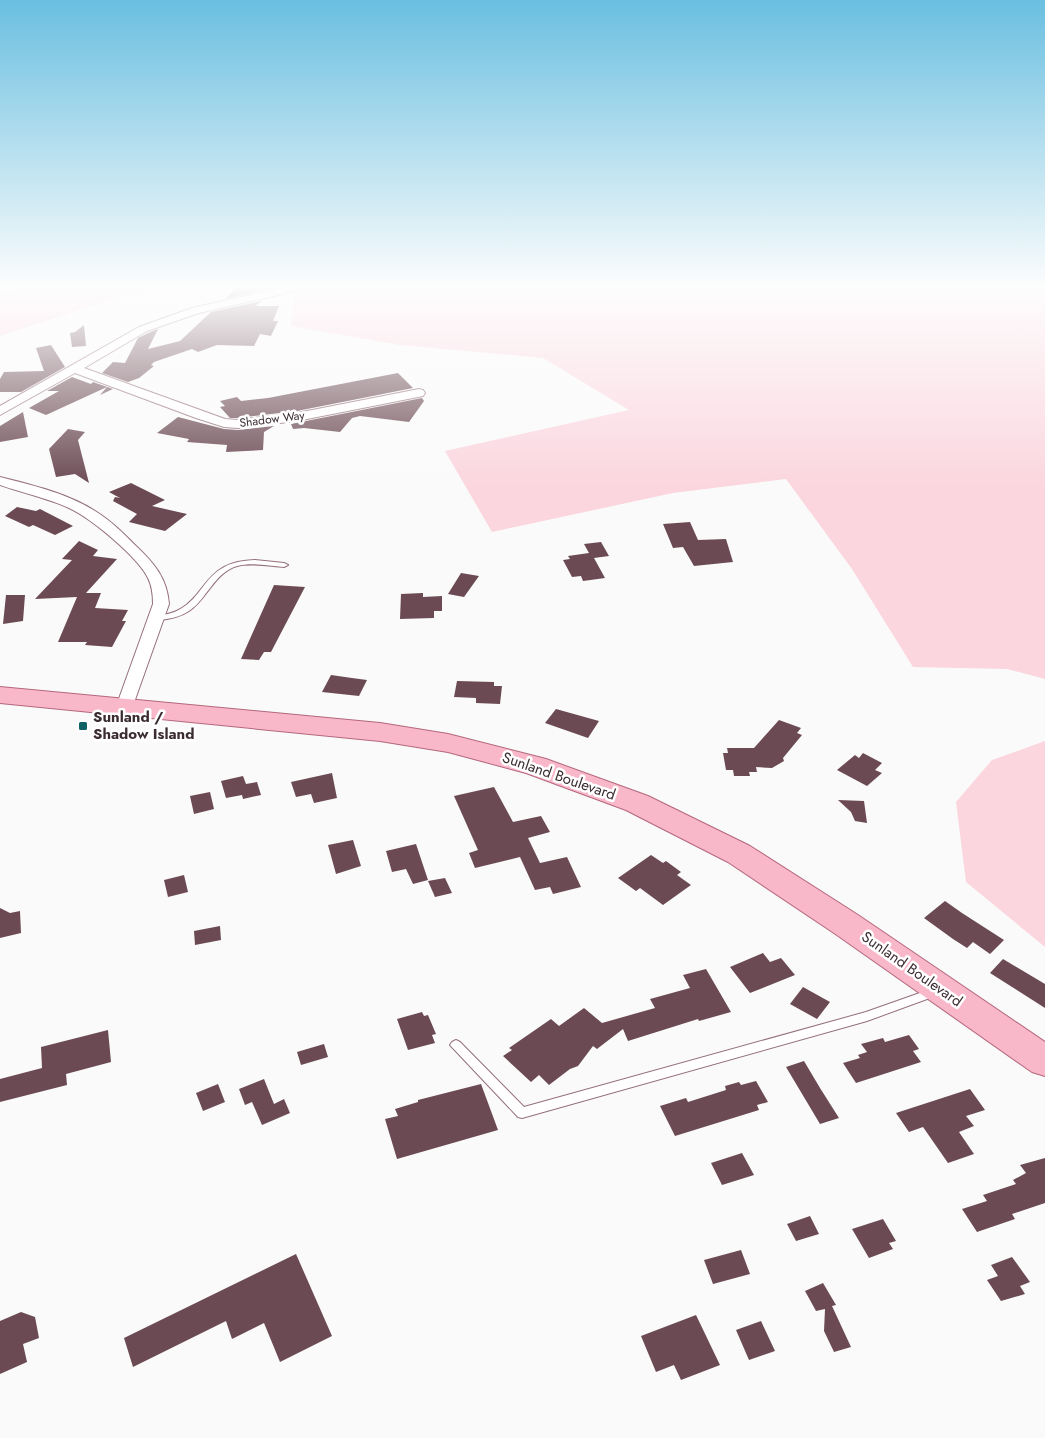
<svg xmlns="http://www.w3.org/2000/svg" width="1045" height="1438" viewBox="0 0 1045 1438" font-family="Jost,sans-serif">
<rect width="100%" height="100%" fill="#fafafa"/>
<path fill="#fbd6df" d="M19,286H176L119,297L0,336V295Z
M296,286H1045V679L1007,669L913,667L852,569L786,479L673,493L492,532L445,451L629,410L543,358L400,345L291,326Z
M1045,741V947L966,882L956,802L992,760Z"/>
<path fill="#6b4a53" d="M238,286H281L225,299Z
M262,301L255,306H279L273,321H278L271,336L260,334L254,346L217,345L198,352L192,349L154,362L151,365L154,366L139,378L128,382L102,373L113,362L125,363L138,338L148,333L158,329L148,349L180,341L211,312Z
M84,325L86,346L72,347L70,333L75,332Z
M51,345L65,367L21,392H0V379L4,372L44,371L36,348Z
M398,373L413,388L297,411L238,418H230L220,407L225,406L220,401L237,397L241,401L268,398Z
M72,377L91,384L93,382L113,389L100,395L107,387L46,415L29,408L59,391H47Z
M422,398L424,401L409,422L360,416L352,418L340,432L304,428L293,429L291,424Z
M23,412L28,437L0,442V426Z
M178,417L224,429L238,430L274,426L264,432L263,450L226,452L227,445L187,442L189,439L157,433Z
M68,429L85,432L78,440L89,483L75,474L56,477L49,449Z
M131,483L165,500L152,506L187,514L165,531L129,522L137,514L113,501L115,497L120,498L109,492Z
M17,507L36,511L40,509L73,526L55,535L33,525L29,527L5,516Z
M690,522L698,540L726,539L733,562L694,566L683,547L673,548L663,524Z
M79,541L98,550L93,556L117,559L86,593H101L95,608L128,610L122,621H126L112,647L85,645L87,642H58L77,597L35,599L72,560L62,559Z
M601,542L609,556L594,558L605,578L583,581L581,576L572,577L563,560L570,559L568,556L589,553L584,544Z
M461,573L479,576L464,597L448,594Z
M274,585L305,587L271,652H264L259,660L241,659Z
M423,593V597L442,596V611H434V618L400,619L401,594Z
M6,595H25L23,621L3,624Z
M331,675L352,678L367,680L359,696L322,692Z
M457,681L494,682V686H502L500,704L476,703V698L454,697Z
M556,709L599,721L588,738L545,723Z
M779,720L801,728L797,733L802,735L783,758L784,761L772,768L756,767L757,772H749L750,776H734L733,770H726L723,753H728L727,748H754Z
M863,753L882,763L875,770L882,773L867,786L837,770L855,755L859,758Z
M332,773L337,798L314,803L311,794L296,797L291,782Z
M243,776L246,784L257,782L261,795L243,799L242,795L226,798L221,781Z
M494,787L513,822L541,816L550,832L528,838L540,863L567,857L581,887L553,894L550,887L535,890L520,857L475,868L469,853L478,850L454,796Z
M210,792L214,809L194,814L190,796Z
M838,800L864,801L867,823L855,821L851,812Z
M353,840L361,866L336,874L328,845Z
M416,844L428,880L413,884L406,869L392,872L386,851Z
M651,855L663,863L666,861L681,872L677,875L691,885L663,905L640,888L636,891L618,878Z
M184,875L188,892L168,897L164,880Z
M445,878L452,893L435,897L428,881Z
M945,901L962,913L1004,940L990,954L973,942L967,948L953,939L924,918Z
M0,908L10,913L20,911L21,933L0,938Z
M220,926L221,940L195,945L194,931Z
M763,953L770,962L781,958L795,975L750,993L730,967Z
M1003,959L1045,984V1008L990,973Z
M706,969L731,1012L699,1021L698,1019L628,1041L623,1029L597,1049L593,1046L578,1066L570,1069L549,1085L539,1075L531,1082L503,1056L512,1050L509,1048L551,1019L559,1026L584,1008L602,1023L655,1008L650,999L690,988L683,975Z
M803,987L830,1002L817,1019L790,1004Z
M422,1012L424,1016L428,1015L436,1034L432,1035L435,1043L408,1050L397,1019Z
M108,1030L111,1062L66,1074L67,1085L0,1102V1079L42,1068L41,1047Z
M909,1035L919,1049L913,1051L921,1062L856,1083L843,1063L860,1058L858,1055L867,1052L861,1044L883,1038L885,1042Z
M324,1044L328,1057L301,1065L297,1052Z
M804,1061L820,1088L839,1118L820,1124L786,1067Z
M264,1079L274,1104L284,1099L290,1113L262,1125L252,1102L245,1105L239,1089Z
M756,1081L768,1102L757,1105L759,1110L675,1136L660,1106L686,1098L688,1102L726,1090L725,1086L739,1082L741,1085Z
M218,1084L225,1102L203,1111L196,1093Z
M481,1084L498,1130L397,1159L385,1119L398,1116L395,1109L418,1102V1100Z
M970,1089L985,1110L966,1116L974,1126L959,1132L974,1154L948,1163L923,1127L909,1132L896,1113Z
M742,1153L754,1175L722,1185L711,1163Z
M1045,1158V1203L1012,1214L1015,1219L977,1232L962,1209L987,1201L983,1195L1016,1184L1013,1180L1026,1173L1020,1165Z
M810,1216L819,1234L796,1241L787,1224Z
M883,1219L896,1241L889,1243L893,1249L869,1258L852,1229Z
M741,1250L750,1274L713,1284L704,1260Z
M296,1254L332,1336L280,1362L264,1323L232,1339L226,1321L133,1367L124,1338Z
M1012,1257L1030,1282L1020,1286L1025,1294L1001,1301L987,1280L998,1276L991,1265Z
M823,1283L836,1305L832,1306L851,1347L834,1352L824,1331L825,1309L816,1311L805,1291Z
M21,1312L35,1317L39,1338L23,1344L27,1362L0,1374V1321Z
M696,1315L720,1365L681,1380L674,1365L656,1372L641,1336Z
M761,1321L775,1351L749,1360L736,1330Z"/>
<g fill="none" stroke-linecap="round" stroke-linejoin="round">
<defs>
<path id="lane" d="M255,560L284,563L288,565L284,567C269,566 252,562 237,566C214,573 207,599 189,611C179,618 166,619 155,621L151,619L152,617C163,615 173,614 182,608C190,603 196,596 202,588C217,568 229,561 255,560Z
M934,988L938,989L940,992L938,995L867,1021L522,1118L518,1117L450,1045L452,1042L456,1040L460,1042L524,1107L866,1012Z"/>
<path id="street" d="M290,286L301,288L296,291L199,313L147,331L84,368L225,419L238,420L297,413L419,389L423,390L425,393L423,396L297,421L238,428L224,427L196,418L75,373L0,415V406L139,327L192,308Z
M0,477C31,485 67,493 95,511C110,520 123,533 136,546C154,563 167,578 169,604L131,711H119L116,707L153,604C153,595 152,586 148,578C138,557 91,518 69,508C47,498 23,493 0,485Z"/>
<path id="primary" d="M0,687L380,723L448,734L546,759L648,796L750,846L858,915L1045,1042V1076L1032,1072L834,933L728,862L626,810L526,773L448,752L380,741L0,703Z"/>
</defs>
<use href="#lane" stroke="#947079" stroke-width="2"/>
<use href="#street" stroke="#947079" stroke-width="2"/>
<use href="#primary" stroke="#b4677d" stroke-width="2"/>
<use href="#lane" fill="#fff" fill-rule="evenodd"/>
<use href="#street" fill="#fff" fill-rule="evenodd"/>
<use href="#primary" fill="#f9b7ca" fill-rule="evenodd"/>
</g>
<linearGradient id="sky" x2="0" y2="1"><stop stop-color="#6abfe0"/><stop offset="0.59" stop-color="#fdfdfd"/><stop offset="1" stop-color="#fdfdfd" stop-opacity="0"/></linearGradient>
<rect width="1045" height="487" fill="url(#sky)"/>
<rect fill="#106164" stroke="#fff" stroke-width="2" x="78" y="721" width="10" height="10" rx="2.5"/>
<g text-anchor="middle" dominant-baseline="central" stroke-width="5" stroke-linejoin="round" paint-order="stroke">
<g font-size="12" fill="#3b2c30" stroke="#fff">
<text transform="translate(272 419) rotate(-7)">Shadow Way</text>
</g>
<g font-size="15" font-weight="bold" fill="#3b2c30" stroke="#fff" text-anchor="start">
<text x="93" y="717">Sunland /<tspan x="93" dy="17">Shadow Island</tspan></text>
</g>
<g font-size="15" fill="#3b2c30" stroke="#fff">
<text transform="translate(559 776) rotate(19)">Sunland Boulevard</text>
<text transform="translate(912 969) rotate(35)">Sunland Boulevard</text>
</g>
</g>
</svg>
